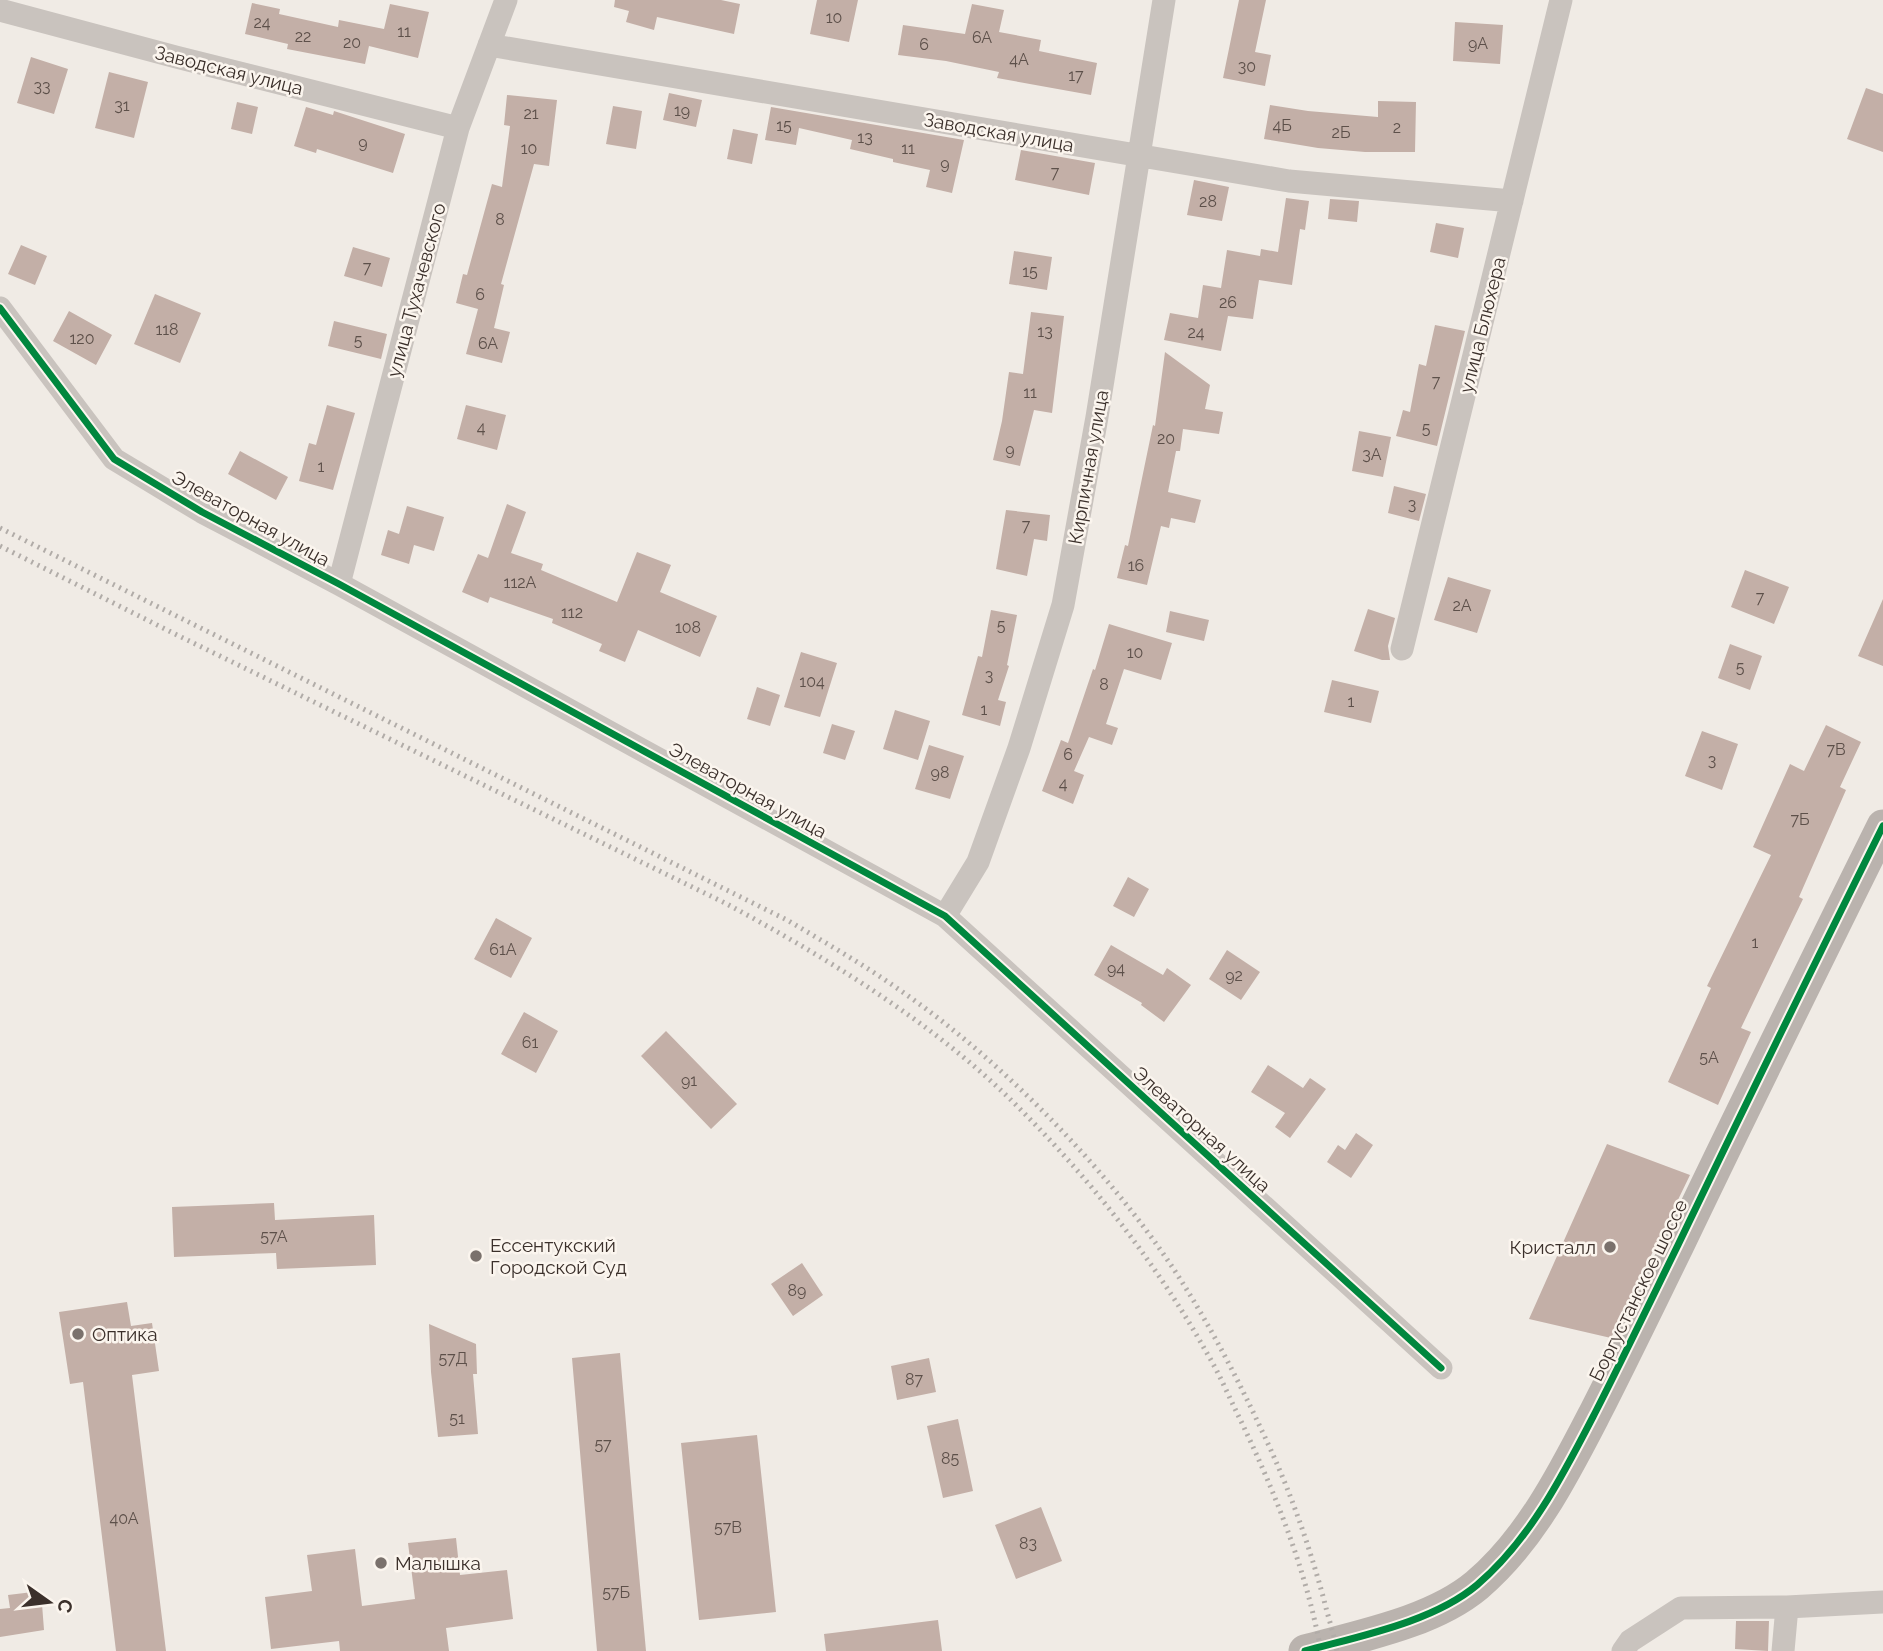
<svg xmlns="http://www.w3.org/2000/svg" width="1883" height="1651" viewBox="0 0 1883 1651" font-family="Raleway,sans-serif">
<rect width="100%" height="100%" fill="#f0ebe5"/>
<path fill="#c3afa7" d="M615,0H721L740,4L734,34L657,17L654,30L626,22L629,11L614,7Z
M817,0H858L849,42L810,34Z
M1239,0H1266L1255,52L1271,55L1265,86L1223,78Z
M252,3L280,9L279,14L338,27L339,20L384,29L390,4L429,12L418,58L369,46L365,64L287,49L288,44L245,34Z
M972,4L1004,10L999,32L1041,40L1039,51L1097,63L1091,95L997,78L999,72L946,61L898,55L903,25L965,34Z
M1455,22L1503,25L1500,64L1453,61Z
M31,57L68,69L54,114L17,103Z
M109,72L148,82L134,138L95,128Z
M1866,88L1883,94V152L1847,139Z
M669,93L702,100L696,127L663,120Z
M507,95L557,100L549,166L534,164L501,284L504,285L494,328L510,332L502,363L466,354L478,309L456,303L463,274L467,275L492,184L502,187L510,126L504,125Z
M1378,101L1416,102L1415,152H1365L1318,148L1264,139L1270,105L1308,111L1378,117Z
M237,102L258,107L252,134L231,129Z
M613,106L642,111L636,149L606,144Z
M306,107L333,115L334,111L405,134L393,173L317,149L316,153L294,146Z
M771,107L964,140L952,193L926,187L930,170L893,162V159L850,149L852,140L799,128L796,145L765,140Z
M733,129L758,134L752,164L727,159Z
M1021,150L1095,163L1089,195L1015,180Z
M1194,180L1229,187L1222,221L1187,215Z
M1286,198L1309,201L1305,230L1300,229L1292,285L1259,280L1253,319L1228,316L1221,351L1164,340L1170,313L1198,318L1203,285L1221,288L1227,250L1260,256L1261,249L1278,252Z
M1330,199L1359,201L1357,222L1328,219Z
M1436,223L1464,228L1458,258L1430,252Z
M21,245L47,256L35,285L8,274Z
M353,247L390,258L382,287L344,276Z
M1014,251L1052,257L1047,290L1009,284Z
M155,294L201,313L180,363L134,344Z
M69,311L112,335L96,365L53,341Z
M1031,312L1064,316L1052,413L1034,410L1020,466L993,460L1002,421L1009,372L1023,374Z
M334,321L387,334L381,359L328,346Z
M1435,325L1465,331L1437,446L1396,436L1403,410L1410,412L1419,364L1426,366Z
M1165,352L1210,385L1205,409L1223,412L1219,434L1183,429L1180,451H1176L1168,492L1201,500L1195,523L1171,518L1169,528L1161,526L1147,585L1117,578L1125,545L1128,546L1153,425L1155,426Z
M327,405L355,413L333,490L299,481L309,443L316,445Z
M466,405L506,415L497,450L457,439Z
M1359,431L1391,437L1383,477L1352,471Z
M240,451L288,477L276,500L228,474Z
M1394,486L1426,494L1419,521L1388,513Z
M507,504L526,512L511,553L543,564L541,570L617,602L637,552L671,565L660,592L717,616L700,657L638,630L625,662L599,651L602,644L552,623L553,619L490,597L488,603L462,592L478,554L488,558Z
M407,506L444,517L434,551L414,545L409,564L381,555L388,530L399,534Z
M1006,510L1050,515L1047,541L1034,539L1027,576L996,569Z
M1745,570L1789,587L1774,624L1731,607Z
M1448,577L1491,590L1477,633L1434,620Z
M1883,599V666L1858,656Z
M1368,609L1395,618L1388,646L1390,660H1382L1354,651Z
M991,610L1017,615L1007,665L1009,666L998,700L1006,702L1000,726L962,715L978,656L982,657Z
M1170,611L1209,620L1204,641L1166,632Z
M1109,624L1172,643L1161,680L1124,669L1106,724L1118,728L1112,745L1089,737L1074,771L1084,775L1073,804L1042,791L1061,740L1068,743L1093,669L1095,670Z
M1730,644L1762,656L1750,690L1718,678Z
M801,652L837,663L820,717L784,707Z
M1332,680L1379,691L1371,723L1324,712Z
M757,687L780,695L770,726L747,719Z
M895,710L930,721L918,760L883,749Z
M832,724L855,731L845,760L823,753Z
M1826,725L1861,742L1840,787L1846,790L1799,897L1803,899L1741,1028L1751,1032L1718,1105L1668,1082L1711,988L1707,986L1771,855L1753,847L1790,764L1804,771Z
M1702,731L1738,744L1722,790L1685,776Z
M929,745L964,756L950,799L915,789Z
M1128,877L1149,889L1134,917L1113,906Z
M496,918L532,938L511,978L474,959Z
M1111,945L1163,975L1167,968L1191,985L1164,1022L1141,1005L1142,1003L1094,975Z
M1227,950L1260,972L1241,1000L1209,979Z
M524,1012L558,1031L536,1073L501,1054Z
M666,1031L737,1104L711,1129L641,1056Z
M1268,1065L1303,1088L1310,1078L1326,1089L1290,1138L1275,1127L1285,1113L1251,1092Z
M1356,1133L1373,1145L1351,1178L1327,1162L1338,1145L1345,1150Z
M1607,1144L1690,1175L1611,1338L1529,1319Z
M274,1203L275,1220L374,1215L376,1265L277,1269L276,1253L174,1257L172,1207Z
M802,1263L823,1295L793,1316L771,1284Z
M127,1302L131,1326L152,1323L159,1371L132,1375L166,1651H116L83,1382L70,1384L59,1312Z
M429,1324L476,1344L477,1374H473L478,1434L438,1437L431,1372Z
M620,1353L635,1530L646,1651H597L572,1358Z
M929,1358L936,1392L897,1400L891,1366Z
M958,1419L973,1491L943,1498L927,1426Z
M757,1435L776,1612L699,1620L681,1443Z
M1041,1507L1062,1561L1016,1579L995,1525Z
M456,1538L460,1575L507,1570L513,1619L446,1628L449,1651H340L339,1641L271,1649L265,1597L312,1591L307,1555L355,1549L362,1606L415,1599L408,1543Z
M41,1591L44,1630L0,1637V1609L10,1608L8,1595Z
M938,1620L942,1651H826L824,1634Z
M1736,1621H1769L1768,1651L1735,1649Z"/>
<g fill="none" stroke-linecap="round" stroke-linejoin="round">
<path stroke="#c9c3be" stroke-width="23" d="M0,10L176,57L458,128
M489,45L1289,181L1512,201
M0,308L114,459L202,512L339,584L945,916L1441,1368
M339,584L458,128L506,0
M1402,649L1561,0
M945,916L978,862L1019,748L1063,605L1097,417L1164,0
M1623,1651L1630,1641L1681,1608L1787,1607L1883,1602
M1783,1651L1787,1607"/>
<path stroke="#bab3ae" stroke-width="33" d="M1305,1651C1360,1636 1433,1622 1477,1585C1531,1539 1564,1473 1596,1411C1624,1356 1651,1300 1678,1245C1745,1105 1814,965 1883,826"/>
<path stroke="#b1aca8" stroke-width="5" stroke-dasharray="2 5" stroke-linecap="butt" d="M0,528L787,920C826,943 866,966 904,993C1003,1062 1106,1168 1173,1268C1207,1320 1236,1375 1262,1431C1288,1485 1308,1541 1324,1600C1328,1617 1334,1634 1337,1651
M0,546L175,634L725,903C824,956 932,1022 1012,1101C1088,1176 1156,1262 1208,1355C1220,1375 1229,1397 1239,1417C1275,1492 1306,1569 1321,1651"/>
<defs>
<path id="cycleway" d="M0,308L114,459L202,512L339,584L945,916L1441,1368
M1305,1651C1360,1636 1433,1622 1477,1585C1531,1539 1564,1473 1596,1411C1624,1356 1651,1300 1678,1245C1745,1105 1814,965 1883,826"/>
</defs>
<use href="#cycleway" stroke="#fbf5ee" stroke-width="11"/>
<use href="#cycleway" stroke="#00873e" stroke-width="7"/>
</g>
<g fill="#7a716c" stroke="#fbf5ee" stroke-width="2.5">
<circle cx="1610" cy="1247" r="7"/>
<circle cx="476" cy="1256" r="7"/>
<circle cx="78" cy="1334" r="7"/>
<circle cx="381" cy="1563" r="7"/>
</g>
<g text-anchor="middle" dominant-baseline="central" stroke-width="5" stroke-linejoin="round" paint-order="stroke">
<g font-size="16" fill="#5d504a">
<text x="834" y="17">10</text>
<text x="262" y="22">24</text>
<text x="404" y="31">11</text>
<text x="303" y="36">22</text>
<text x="982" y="37">6А</text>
<text x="352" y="42">20</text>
<text x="1478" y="43">9А</text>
<text x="924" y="44">6</text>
<text x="1019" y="59">4А</text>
<text x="1247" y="66">30</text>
<text x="1076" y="75">17</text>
<text x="42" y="86">33</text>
<text x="122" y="105">31</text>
<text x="682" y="110">19</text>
<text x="531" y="113">21</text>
<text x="784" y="125">15</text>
<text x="1282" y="125">4Б</text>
<text x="1397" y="127">2</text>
<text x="1341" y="132">2Б</text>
<text x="865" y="137">13</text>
<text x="363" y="142">9</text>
<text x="529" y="148">10</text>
<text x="908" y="148">11</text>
<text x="945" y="163">9</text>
<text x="1055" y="172">7</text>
<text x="1208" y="201">28</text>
<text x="500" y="219">8</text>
<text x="367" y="267">7</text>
<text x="1030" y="271">15</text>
<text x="480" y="294">6</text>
<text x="1228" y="302">26</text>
<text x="167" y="329">118</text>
<text x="1045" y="331">13</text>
<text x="1196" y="332">24</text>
<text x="82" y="338">120</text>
<text x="358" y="340">5</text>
<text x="488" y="343">6А</text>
<text x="1436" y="381">7</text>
<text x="1030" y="392">11</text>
<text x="481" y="427">4</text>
<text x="1426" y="428">5</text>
<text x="1166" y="438">20</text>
<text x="1010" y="449">9</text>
<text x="1372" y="454">3А</text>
<text x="321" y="466">1</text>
<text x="1412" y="504">3</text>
<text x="1026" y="525">7</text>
<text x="1136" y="565">16</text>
<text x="520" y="582">112А</text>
<text x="1760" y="597">7</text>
<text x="1462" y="605">2А</text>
<text x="572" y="612">112</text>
<text x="1001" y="625">5</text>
<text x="688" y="627">108</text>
<text x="1135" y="652">10</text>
<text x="1740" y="667">5</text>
<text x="989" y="675">3</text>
<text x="812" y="681">104</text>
<text x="1104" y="684">8</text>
<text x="1351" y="701">1</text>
<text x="984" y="709">1</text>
<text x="1836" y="749">7В</text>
<text x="1068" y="754">6</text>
<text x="1712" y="760">3</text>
<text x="940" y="772">98</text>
<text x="1063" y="783">4</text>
<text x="1800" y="819">7Б</text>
<text x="1755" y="942">1</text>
<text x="503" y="949">61А</text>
<text x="1116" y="968">94</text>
<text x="1234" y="975">92</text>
<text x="530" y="1042">61</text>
<text x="1709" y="1057">5А</text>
<text x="689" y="1080">91</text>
<text x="274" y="1236">57А</text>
<text x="797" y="1290">89</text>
<text x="453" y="1358">57Д</text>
<text x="914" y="1379">87</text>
<text x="457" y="1418">51</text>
<text x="603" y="1444">57</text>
<text x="950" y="1458">85</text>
<text x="124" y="1518">40А</text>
<text x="728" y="1527">57В</text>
<text x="1028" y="1543">83</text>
<text x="616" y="1592">57Б</text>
</g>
<g font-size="19" fill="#3b302b" stroke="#fbf5ee">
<text transform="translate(229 70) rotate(14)">Заводская улица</text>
<text transform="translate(999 132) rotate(10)">Заводская улица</text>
<text transform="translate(416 290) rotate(-75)">улица Тухачевского</text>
<text transform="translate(1482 325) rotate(-76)">улица Блюхера</text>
<text transform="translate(1088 467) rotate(-80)">Кирпичная улица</text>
<text transform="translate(251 518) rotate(29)">Элеваторная улица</text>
<text transform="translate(748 790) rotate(29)">Элеваторная улица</text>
<text transform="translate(1202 1129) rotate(42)">Элеваторная улица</text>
<text transform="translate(1638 1290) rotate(-64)">Боргустанское шоссе</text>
</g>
<g font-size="19" fill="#3b302b" stroke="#fbf5ee" text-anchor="start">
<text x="490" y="1245">Ессентукский<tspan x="490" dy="22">Городской Суд</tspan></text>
<text x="1596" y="1247" text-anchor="end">Кристалл</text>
<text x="92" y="1334">Оптика</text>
<text x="395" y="1563">Малышка</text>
</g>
</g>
<g transform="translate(49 1602) rotate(104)" stroke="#fbf5ee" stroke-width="5" paint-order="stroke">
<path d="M0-5L12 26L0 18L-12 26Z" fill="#3b302b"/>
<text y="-10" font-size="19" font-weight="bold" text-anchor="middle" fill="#3b302b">С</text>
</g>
</svg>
